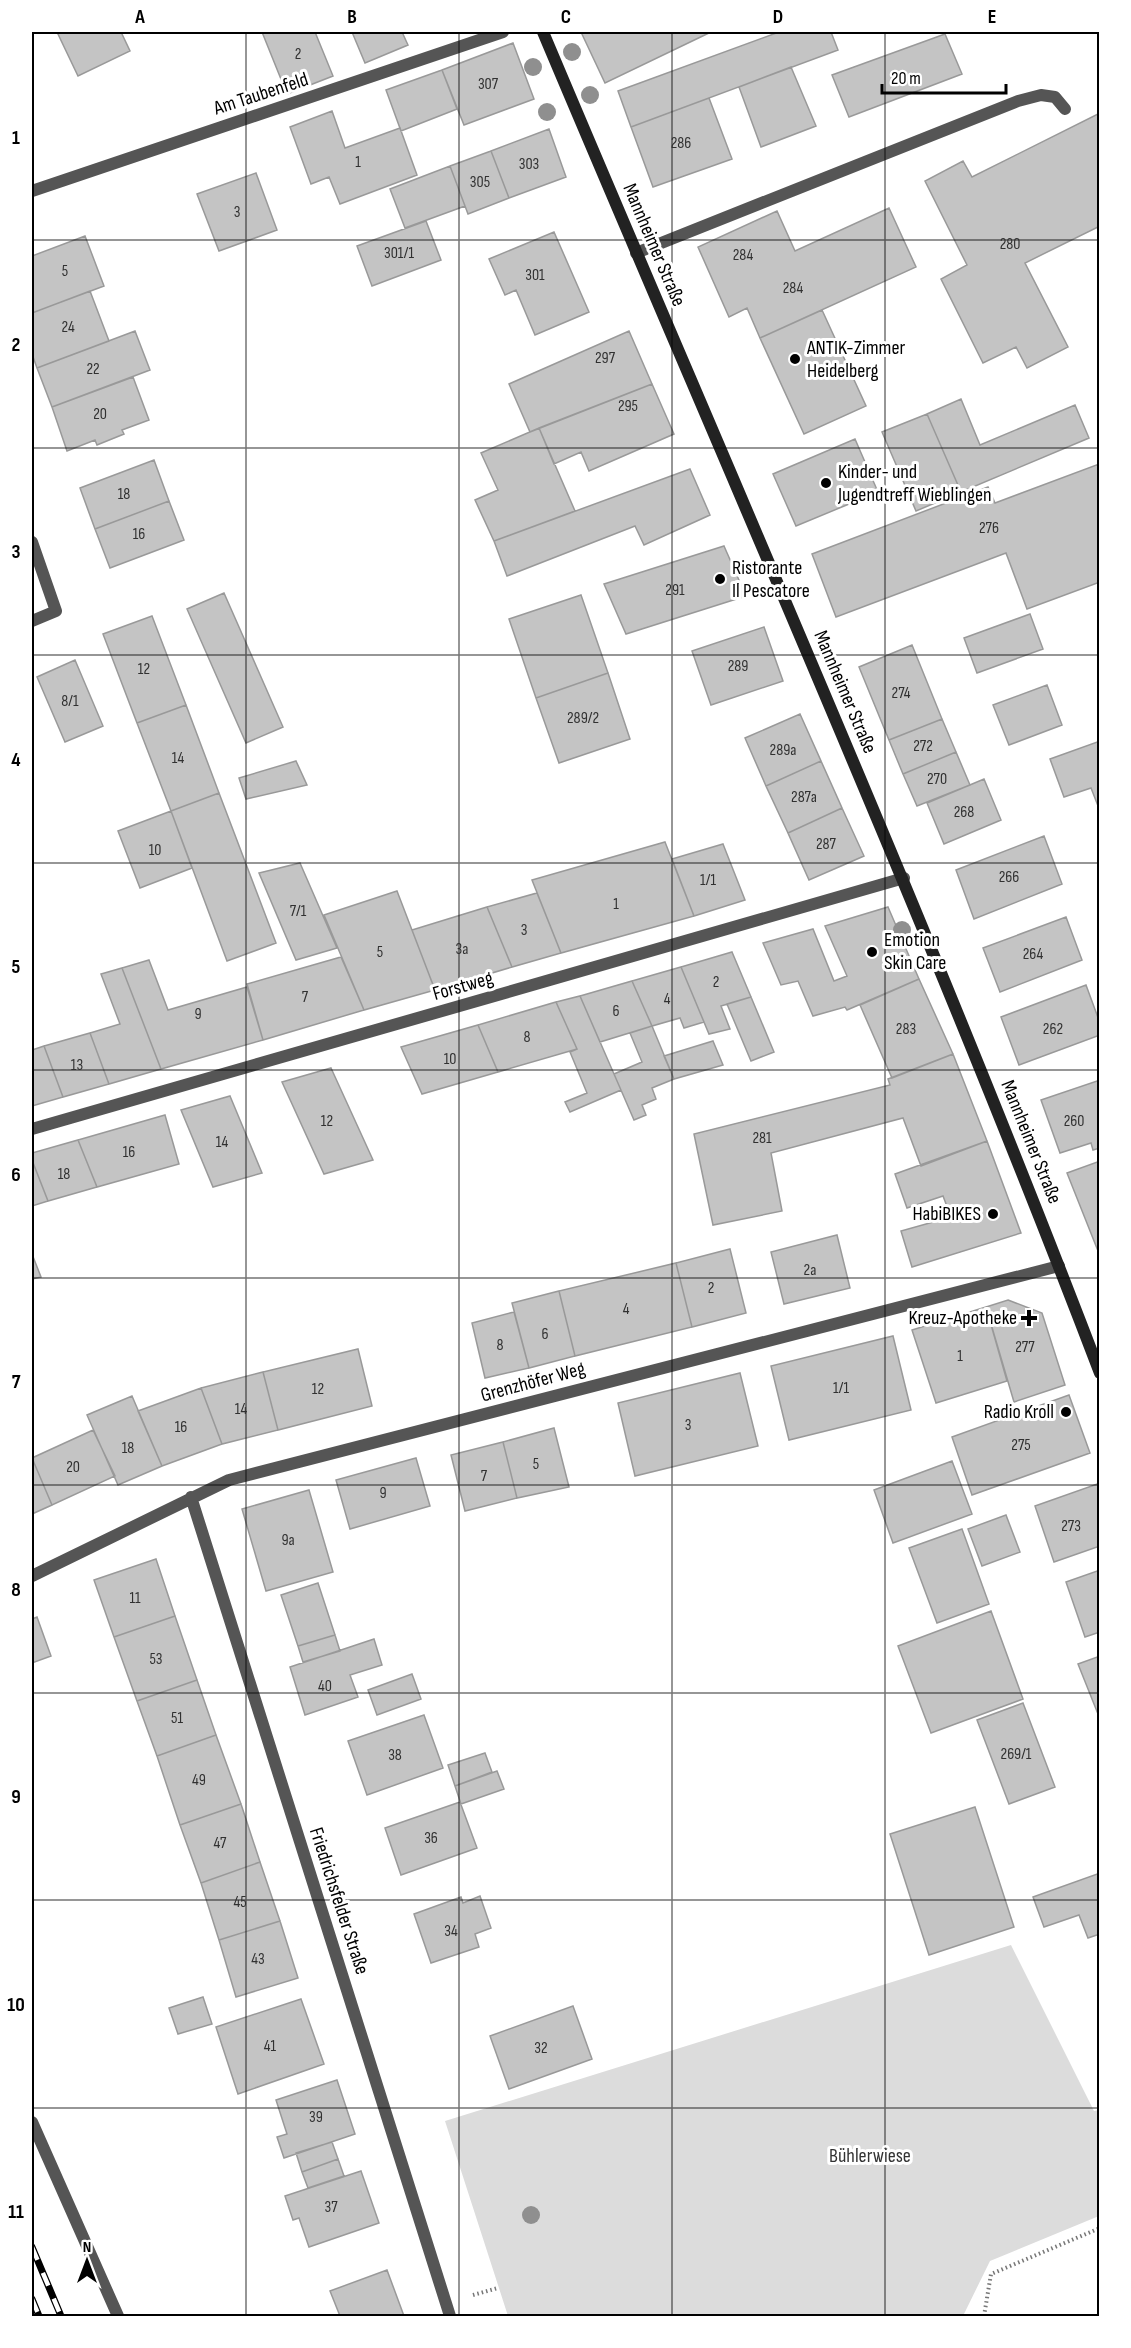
<svg xmlns="http://www.w3.org/2000/svg" width="1131" height="2348" viewBox="0 0 1131 2348" font-family="'Sofia Sans Condensed',sans-serif">
<rect width="100%" height="100%" fill="#fff"/>
<path fill="#dcdcdc" d="M1011,1945L1094,2111L1099,2110V2216L990,2261L963,2316H508L445,2121Z"/>
<path fill="#c4c4c4" stroke="#999" stroke-width="1.5" d="M57,32H121L130,51L78,76Z
M262,32H315L333,76L287,94Z
M352,32H402L408,45L365,63Z
M581,32H711L605,83Z
M779,32H831L838,50L631,127L618,91Z
M945,34L962,74L849,117L832,75Z
M513,43L534,99L464,125L442,70Z
M791,67L816,126L761,147L739,87Z
M442,70L457,109L401,131L386,90Z
M709,98L732,159L653,187L631,127Z
M332,111L345,148L400,128L417,175L340,204L329,177L311,184L290,127Z
M1100,113V226L1025,263L1068,347L1027,368L1016,347L983,363L941,279L967,265L925,181L963,161L972,177Z
M549,129L566,177L509,198L491,151Z
M491,151L509,198L468,214L450,166Z
M450,166L465,206L405,228L390,189Z
M256,173L277,230L219,251L197,194Z
M889,208L916,267L760,338L747,308L729,317L698,247L777,211L795,251Z
M426,221L441,260L372,286L357,246Z
M554,232L589,312L535,335L516,290L505,295L489,259Z
M85,236L104,286L32,313V256Z
M90,291L109,341L37,368L32,354V313Z
M822,310L866,406L804,434L760,338Z
M135,331L150,370L52,407L37,368Z
M629,331L652,384L530,432L509,384Z
M133,377L149,420L122,430L124,434L97,445L95,440L67,451L52,407Z
M652,384L674,434L589,471L581,452L554,464L539,428Z
M961,399L980,445L1075,405L1089,438L961,492L927,414Z
M927,414L961,492L916,511L882,432Z
M539,428L575,511L494,541L475,500L498,490L481,453Z
M855,439L878,492L796,526L773,474Z
M154,460L169,501L95,529L80,488Z
M1099,464L1100,582L1027,609L1006,553L836,617L812,554L988,487L995,503Z
M690,469L710,515L644,545L635,526L507,576L494,541Z
M169,501L184,540L110,568L95,529Z
M724,546L746,596L626,634L604,584Z
M224,593L283,727L246,743L187,609Z
M581,595L608,673L536,698L509,619Z
M1030,614L1043,649L977,673L964,638Z
M152,616L186,705L137,723L103,634Z
M764,627L783,681L711,705L692,651Z
M912,645L942,719L889,740L859,667Z
M75,660L103,726L65,742L37,677Z
M608,673L630,739L559,763L536,698Z
M1047,685L1062,725L1009,745L993,705Z
M186,705L219,793L171,811L137,723Z
M800,714L821,761L766,786L745,738Z
M942,719L956,752L903,774L889,740Z
M1100,741V811L1091,788L1064,797L1050,759Z
M956,752L970,785L917,806L903,774Z
M296,761L307,785L246,799L239,778Z
M821,761L842,808L788,833L766,786Z
M984,779L1001,820L944,844L927,803Z
M219,793L276,943L227,961L171,811Z
M842,808L864,856L809,880L788,833Z
M171,811L192,868L140,888L118,831Z
M1044,836L1062,884L974,919L956,870Z
M665,842L694,916L561,953L532,880Z
M723,844L745,900L694,916L672,859Z
M300,863L337,948L296,960L259,873Z
M397,891L435,990L364,1010L324,915Z
M537,893L561,953L512,967L487,907Z
M487,907L512,967L435,990L412,930Z
M888,907L919,979L847,1010L845,1007L813,1016L798,981L781,985L763,943L813,929L834,981L847,976L825,926Z
M1066,917L1082,960L1000,992L983,948Z
M732,952L751,997L721,1006L730,1029L709,1034L681,967Z
M341,957L364,1010L263,1040L247,984Z
M149,960L168,1010L247,987L263,1040L161,1069L122,968Z
M681,967L704,1022L684,1028L680,1018L652,1026L632,981Z
M122,968L161,1069L109,1084L90,1033L120,1024L101,974Z
M919,979L953,1054L892,1078L860,1005Z
M632,981L652,1026L600,1042L580,996Z
M1086,985L1100,1023V1035L1019,1065L1001,1017Z
M580,996L621,1090L570,1112L565,1102L587,1093L570,1052L577,1049L556,1002Z
M751,997L774,1052L751,1061L727,1004Z
M556,1002L577,1049L498,1072L478,1025Z
M478,1025L498,1072L422,1094L401,1047Z
M652,1026L674,1079L652,1088L656,1099L642,1105L646,1115L634,1120L614,1074L642,1062L630,1033Z
M90,1033L109,1084L63,1097L44,1046Z
M713,1041L723,1065L674,1079L664,1056Z
M44,1046L63,1097L32,1106V1050Z
M953,1054L987,1141L921,1166L903,1118L771,1153L782,1211L713,1225L694,1134L890,1085L888,1079Z
M331,1068L373,1160L324,1174L282,1082Z
M1100,1080V1148L1093,1150L1091,1143L1060,1153L1041,1100Z
M230,1096L262,1173L213,1187L181,1110Z
M165,1115L179,1164L97,1187L78,1140Z
M78,1140L97,1187L48,1201L32,1160V1153Z
M987,1141L1021,1233L912,1267L901,1231L951,1217L943,1196L907,1208L895,1174Z
M32,1160L48,1201L32,1206Z
M1100,1161V1256L1067,1173Z
M837,1235L850,1288L784,1304L771,1252Z
M730,1249L746,1313L692,1327L676,1263Z
M32,1254L41,1277L32,1279Z
M676,1263L692,1327L575,1356L559,1291Z
M559,1291L575,1356L529,1368L512,1303Z
M1008,1300L1042,1313L1065,1385L1014,1402L986,1307Z
M986,1307L1007,1381L936,1403L912,1330Z
M514,1312L529,1368L485,1378L472,1323Z
M893,1336L911,1410L789,1440L771,1366Z
M358,1349L372,1406L278,1430L263,1372Z
M263,1372L278,1430L222,1444L201,1388Z
M740,1373L758,1446L635,1476L618,1403Z
M201,1388L222,1444L162,1466L138,1411Z
M1069,1395L1090,1453L972,1495L952,1437Z
M132,1396L162,1466L118,1485L87,1415Z
M554,1428L569,1487L517,1498L503,1442Z
M93,1430L115,1476L52,1505L32,1458Z
M503,1442L517,1498L465,1511L451,1455Z
M32,1458L52,1505L32,1514V1457Z
M416,1458L430,1506L350,1529L336,1480Z
M952,1461L972,1514L893,1543L874,1490Z
M1100,1483V1546L1054,1562L1035,1506Z
M309,1490L333,1572L266,1591L242,1509Z
M1006,1515L1020,1552L982,1566L968,1529Z
M962,1529L989,1604L937,1623L909,1548Z
M156,1559L175,1616L114,1637L94,1580Z
M1100,1570V1632L1085,1637L1066,1582Z
M318,1583L335,1635L298,1646L281,1595Z
M991,1611L1023,1699L931,1733L898,1646Z
M175,1616L197,1680L137,1701L114,1637Z
M37,1617L51,1656L32,1663V1619Z
M335,1635L340,1651L303,1662L298,1646Z
M374,1639L382,1665L350,1675L358,1697L305,1715L290,1667Z
M1100,1656V1719L1078,1664Z
M412,1674L421,1699L377,1715L368,1690Z
M197,1680L216,1735L157,1756L137,1701Z
M1023,1703L1055,1787L1009,1804L977,1720Z
M424,1715L443,1768L367,1795L348,1741Z
M216,1735L241,1804L180,1825L157,1756Z
M485,1753L492,1772L455,1786L448,1765Z
M497,1771L504,1789L461,1804L455,1786Z
M460,1802L477,1848L401,1875L385,1828Z
M241,1804L260,1862L201,1883L180,1825Z
M975,1807L1014,1927L929,1955L890,1834Z
M260,1862L280,1921L219,1940L201,1883Z
M1100,1873V1934L1088,1938L1079,1915L1044,1927L1033,1897Z
M480,1896L491,1928L475,1934L479,1947L431,1963L414,1914L461,1897L463,1903Z
M280,1921L298,1978L236,1997L219,1940Z
M203,1997L212,2024L178,2034L169,2008Z
M301,1999L324,2064L238,2094L216,2027Z
M573,2006L592,2059L509,2089L490,2036Z
M337,2080L355,2134L284,2158L277,2137L287,2134L276,2100Z
M332,2142L338,2159L302,2172L296,2153Z
M338,2159L344,2176L308,2188L302,2172Z
M361,2171L379,2223L309,2247L299,2218L293,2220L285,2196Z
M387,2270L404,2316H340L330,2291Z"/>
<g fill="none" stroke-linecap="round" stroke-linejoin="round">
<path stroke="#777" stroke-width="4" stroke-dasharray="1.5 3" stroke-linecap="butt" d="M473,2295L498,2288
M984,2316L991,2274L1100,2228"/>
<path stroke="#555" stroke-width="12" d="M636,253L1018,101L1041,95L1055,97L1065,109"/>
<path stroke="#555" stroke-width="12" d="M32,191L503,32
M32,542L56,611L32,621
M32,1129L904,878
M191,1497L450,2316
M32,1576L229,1480L1059,1266
M32,2122L118,2316"/>
<path stroke="#222" stroke-width="12" d="M543,32C731,478 927,920 1100,1373"/>
<defs>
<path id="rail" d="M32,2247L61,2316
M32,2299L39,2316"/>
</defs>
<use href="#rail" stroke="#000" stroke-width="7"/>
<use href="#rail" stroke="#fff" stroke-width="4.5" stroke-dasharray="14" stroke-linecap="butt"/>
</g>
<g fill="#8f8f8f">
<circle cx="572" cy="52" r="9"/>
<circle cx="533" cy="67" r="9"/>
<circle cx="590" cy="95" r="9"/>
<circle cx="547" cy="112" r="9"/>
<circle cx="902" cy="930" r="9"/>
<circle cx="531" cy="2215" r="9"/>
</g>
<path fill="none" stroke="#000" stroke-width="1.5" stroke-opacity="0.55" d="M246,32V2316M459,32V2316M672,32V2316M885,32V2316M32,240H1100M32,448H1100M32,655H1100M32,863H1100M32,1070H1100M32,1278H1100M32,1485H1100M32,1693H1100M32,1900H1100M32,2108H1100"/>
<g fill="#000" stroke="#fff" stroke-width="2">
<circle cx="795" cy="359" r="6"/>
<circle cx="826" cy="483" r="6"/>
<circle cx="720" cy="579" r="6"/>
<circle cx="872" cy="952" r="6"/>
<circle cx="993" cy="1214" r="6"/>
<path d="M1026 1309h6v6h6v6h-6v6h-6v-6h-6v-6h6z"/>
<circle cx="1066" cy="1412" r="6"/>
</g>
<g text-anchor="middle" dominant-baseline="central" stroke-width="6" stroke-linejoin="round" paint-order="stroke">
<g font-size="16" fill="#313131">
<text x="298" y="54">2</text>
<text x="488" y="84">307</text>
<text x="681" y="143">286</text>
<text x="358" y="162">1</text>
<text x="529" y="164">303</text>
<text x="480" y="182">305</text>
<text x="237" y="212">3</text>
<text x="1010" y="244">280</text>
<text x="399" y="253">301/1</text>
<text x="743" y="255">284</text>
<text x="65" y="271">5</text>
<text x="535" y="275">301</text>
<text x="793" y="288">284</text>
<text x="68" y="327">24</text>
<text x="605" y="358">297</text>
<text x="93" y="369">22</text>
<text x="628" y="406">295</text>
<text x="100" y="414">20</text>
<text x="124" y="494">18</text>
<text x="989" y="528">276</text>
<text x="139" y="534">16</text>
<text x="675" y="590">291</text>
<text x="738" y="666">289</text>
<text x="144" y="669">12</text>
<text x="901" y="693">274</text>
<text x="70" y="701">8/1</text>
<text x="583" y="718">289/2</text>
<text x="923" y="746">272</text>
<text x="783" y="750">289a</text>
<text x="178" y="758">14</text>
<text x="937" y="779">270</text>
<text x="804" y="797">287a</text>
<text x="964" y="812">268</text>
<text x="826" y="844">287</text>
<text x="155" y="850">10</text>
<text x="1009" y="877">266</text>
<text x="708" y="880">1/1</text>
<text x="616" y="904">1</text>
<text x="298" y="911">7/1</text>
<text x="524" y="930">3</text>
<text x="462" y="949">3a</text>
<text x="380" y="952">5</text>
<text x="1033" y="954">264</text>
<text x="716" y="982">2</text>
<text x="305" y="997">7</text>
<text x="667" y="999">4</text>
<text x="616" y="1011">6</text>
<text x="198" y="1014">9</text>
<text x="906" y="1029">283</text>
<text x="1053" y="1029">262</text>
<text x="527" y="1037">8</text>
<text x="450" y="1059">10</text>
<text x="77" y="1065">13</text>
<text x="327" y="1121">12</text>
<text x="1074" y="1121">260</text>
<text x="762" y="1138">281</text>
<text x="222" y="1142">14</text>
<text x="129" y="1152">16</text>
<text x="64" y="1174">18</text>
<text x="810" y="1270">2a</text>
<text x="711" y="1288">2</text>
<text x="626" y="1309">4</text>
<text x="545" y="1334">6</text>
<text x="500" y="1345">8</text>
<text x="1025" y="1347">277</text>
<text x="960" y="1356">1</text>
<text x="841" y="1388">1/1</text>
<text x="318" y="1389">12</text>
<text x="241" y="1409">14</text>
<text x="688" y="1425">3</text>
<text x="181" y="1427">16</text>
<text x="1021" y="1445">275</text>
<text x="128" y="1448">18</text>
<text x="536" y="1464">5</text>
<text x="73" y="1467">20</text>
<text x="484" y="1476">7</text>
<text x="383" y="1493">9</text>
<text x="1071" y="1526">273</text>
<text x="288" y="1540">9a</text>
<text x="135" y="1598">11</text>
<text x="156" y="1659">53</text>
<text x="325" y="1686">40</text>
<text x="177" y="1718">51</text>
<text x="1016" y="1754">269/1</text>
<text x="395" y="1755">38</text>
<text x="199" y="1780">49</text>
<text x="431" y="1838">36</text>
<text x="220" y="1843">47</text>
<text x="240" y="1902">45</text>
<text x="451" y="1931">34</text>
<text x="258" y="1959">43</text>
<text x="270" y="2046">41</text>
<text x="541" y="2048">32</text>
<text x="316" y="2117">39</text>
<text x="331" y="2207">37</text>
</g>
<g font-size="20" fill="#000" stroke="#fff">
<text transform="translate(261 94) rotate(-18)">Am Taubenfeld</text>
<text transform="translate(654 245) rotate(67)">Mannheimer Straße</text>
<text transform="translate(845 692) rotate(67)">Mannheimer Straße</text>
<text transform="translate(463 986) rotate(-16)">Forstweg</text>
<text transform="translate(1031 1142) rotate(68)">Mannheimer Straße</text>
<text transform="translate(533 1382) rotate(-15)">Grenzhöfer Weg</text>
<text transform="translate(339 1901) rotate(72)">Friedrichsfelder Straße</text>
</g>
<g font-size="20" fill="#000" stroke="#fff" text-anchor="start">
<text x="807" y="348">ANTIK-Zimmer<tspan x="807" dy="23">Heidelberg</tspan></text>
<text x="838" y="472">Kinder- und<tspan x="838" dy="23">Jugendtreff Wieblingen</tspan></text>
<text x="732" y="568">Ristorante<tspan x="732" dy="23">Il Pescatore</tspan></text>
<text x="884" y="940">Emotion<tspan x="884" dy="23">Skin Care</tspan></text>
<text x="981" y="1214" text-anchor="end">HabiBIKES</text>
<text x="1017" y="1318" text-anchor="end">Kreuz-Apotheke</text>
<text x="1054" y="1412" text-anchor="end">Radio Kroll</text>
</g>
<g font-size="20" fill="#333" stroke="#fff">
<text x="870" y="2156">Bühlerwiese</text>
</g>
</g>
<rect width="1131" height="2348" fill="none" stroke="#ffffff" stroke-width="66"/>
<g transform="translate(87 2261)" stroke="#ffffff" stroke-width="4.5" paint-order="stroke">
<path d="M0-4.5L10 22L0 15L-10 22Z" fill="#000000"/>
<text y="-9" font-size="16" font-weight="bold" text-anchor="middle" fill="#000000">N</text>
</g>
<path d="M882 84v9h124v-9" fill="none" stroke="#000000" stroke-width="3"/>
<text x="891" y="84" font-size="18" fill="#000000" stroke="#ffffff" stroke-width="4.5" paint-order="stroke">20 m</text>
<rect x="33" y="33" width="1065" height="2282" fill="none" stroke="#000" stroke-width="2"/>
<g font-size="20" text-anchor="middle" font-weight="bold" fill="#000">
<text x="140" y="23">A</text>
<text x="352" y="23">B</text>
<text x="566" y="23">C</text>
<text x="778" y="23">D</text>
<text x="992" y="23">E</text>
<text x="16" y="144">1</text>
<text x="16" y="351">2</text>
<text x="16" y="558">3</text>
<text x="16" y="766">4</text>
<text x="16" y="973">5</text>
<text x="16" y="1181">6</text>
<text x="16" y="1388">7</text>
<text x="16" y="1596">8</text>
<text x="16" y="1803">9</text>
<text x="16" y="2011">10</text>
<text x="16" y="2218">11</text>
</g>
</svg>
